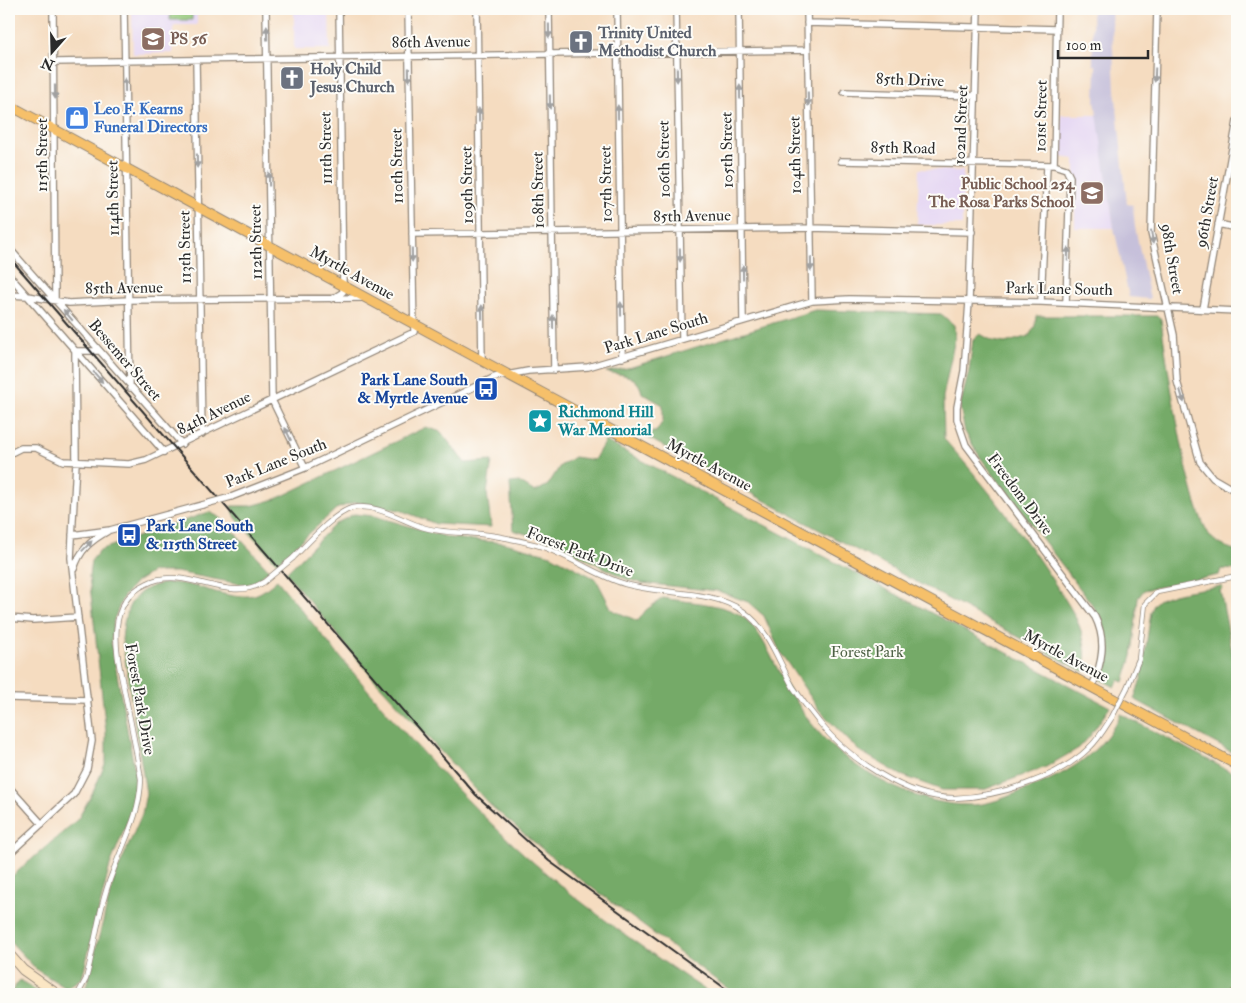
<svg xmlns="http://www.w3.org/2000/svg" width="1246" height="1003" viewBox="0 0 1246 1003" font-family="'IM FELL Double Pica',serif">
<rect width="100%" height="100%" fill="#fdfcf7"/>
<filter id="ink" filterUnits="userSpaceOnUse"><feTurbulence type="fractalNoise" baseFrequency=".02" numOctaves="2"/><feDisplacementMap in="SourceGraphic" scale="10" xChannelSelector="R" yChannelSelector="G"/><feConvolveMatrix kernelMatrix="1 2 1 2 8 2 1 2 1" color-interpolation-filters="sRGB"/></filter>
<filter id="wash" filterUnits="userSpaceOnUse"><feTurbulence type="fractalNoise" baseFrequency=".0096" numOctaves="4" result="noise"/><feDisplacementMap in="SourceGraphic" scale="20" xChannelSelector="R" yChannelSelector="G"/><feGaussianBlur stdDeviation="1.12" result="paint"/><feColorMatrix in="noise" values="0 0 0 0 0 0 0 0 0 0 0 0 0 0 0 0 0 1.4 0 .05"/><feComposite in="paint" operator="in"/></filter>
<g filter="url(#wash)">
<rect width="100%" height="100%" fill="#f5dcc0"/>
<path fill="#e3d3f3" d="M160,9H197V25H174L173,53L133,54L132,11H160Z
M294,9H329L330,49H294Z
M1061,115H1098L1114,228H1075V159L1060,157Z
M919,169L963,171L962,225H917Z"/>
<path fill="#c6c0da" d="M1092,9H1111L1115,89L1127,204L1133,205L1135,227L1150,299L1129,297L1114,228L1095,101L1096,65H1093Z"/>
<path fill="#90c576" stroke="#5e7850" d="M171,9H192V20H170Z"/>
<path fill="#74aa67" stroke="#506a49" d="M815,310L941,314L954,325L955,338L943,397L944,439C984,484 1020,530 1053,581C1065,599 1080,620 1084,642C1086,652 1086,661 1084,672L637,432H656L663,421V405L642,393C638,374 622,375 606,372L632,367Z
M1036,316H1158L1161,320C1166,358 1189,518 1213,539C1219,545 1229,548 1237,551V570L1221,569L1219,575L1144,590L1138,598L1132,656L1124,682L1119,680L1115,687L1100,679C1110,651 1105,634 1094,607L980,457L965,432L960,407L969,371L973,340L980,334L993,341L1005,343L1029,336L1035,326Z
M426,427L441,432L465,463L492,461L487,493L491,527L436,524L400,510L355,502L336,509L277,563L236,518L231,506H251L276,499Z
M605,441L1110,707L1090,736L1079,748L1046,767L983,790H942L901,775L858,750L820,711L780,652L764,616L748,602L718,591L641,583L624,578L556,543L513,530L510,483L519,482L535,492L548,485L560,466L574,457L594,460Z
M209,512L221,518L269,570L256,581L246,585L176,572H152L136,582L123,597L114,619L111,642L135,772L136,800L110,865L82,978L66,988L37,970L9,940V879L78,819L94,790L106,762V732L89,576L91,561L100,550Z
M354,514L374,516L450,538L505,543L551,555L596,579L612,610L638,621L646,610L663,598C688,603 727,602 747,620C766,638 775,669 790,691C797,702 803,713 811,723C845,768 914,806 971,805C988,805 1007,797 1022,791C1065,775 1099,757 1121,714L1237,775V988L1216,994H735L560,864L490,805L373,678L286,573L335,524Z
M277,580C358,679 438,779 534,863C590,912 650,953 711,994H84L114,879L142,814L146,793L122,640C124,618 127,598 148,588C186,571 218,603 254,595C262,593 270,586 277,580Z
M1222,586L1223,589L1220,590L1237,677V755L1134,699L1141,680L1151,612C1153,607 1154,602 1160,599C1177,591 1203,589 1222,586Z
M20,980L41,994H9Z"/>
</g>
<g filter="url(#ink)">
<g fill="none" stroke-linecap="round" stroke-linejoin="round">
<defs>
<path id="pedestrian" d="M293,558C307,544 334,513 352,508C375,503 401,520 422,527C440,533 460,532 480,534C499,536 518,540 537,545C568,554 594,575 625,584C662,595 710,589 743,611C769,629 778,661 793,687C801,699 810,711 819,722C847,758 908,799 955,798C979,797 1004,792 1026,784C1049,776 1071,766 1089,748C1098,740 1105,728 1112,717
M1127,688L1139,659L1145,604L1157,592L1237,576
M78,994L86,979C95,945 99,906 112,874C124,841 140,815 141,779C137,754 132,729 127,704C120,665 99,606 146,584C157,578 170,577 183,579C210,583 238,598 264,582"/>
<path id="minor" d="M53,9L55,300
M124,9L130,388
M266,9L272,400L305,468
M477,9L482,361
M549,9L554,370
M617,9L622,358
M676,9L682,339
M739,9L743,320
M807,9L812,301
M978,9L969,302L964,371L957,407V419L966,445L1095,617C1107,641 1102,663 1092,687
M1157,9L1151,233L1174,335L1177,381L1200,462L1213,478L1237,492
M807,23L1057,29
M196,60L202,434
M54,62L807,50
M844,92L975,96
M841,161L1054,165L1066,169L1070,177L1066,303
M1054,165L1057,9
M1218,224L1237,228
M412,234L810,228L972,232
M9,248L182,444
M9,275L164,452
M9,295L28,296L69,303L128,300L366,298
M332,299L343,292V286L339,9
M1041,302L1047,166
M1203,309L1237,121
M9,454L21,448H36L63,461L129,464L146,460L414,332L408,9
M231,497L305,468L495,377L528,371L588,367L812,301L849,299L1041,302L1237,311
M72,535L110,530L202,505
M74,569C80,550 90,541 108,531
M9,618L33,620L78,617
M9,698L88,700
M9,787L42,824
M9,854L74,794L87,769L92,741L71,558L76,462L75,351H98"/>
<path id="secondary" d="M9,954L23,970L57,994"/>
<path id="primary" d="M9,105L490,365L1237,765"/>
<path id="motorway" d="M1236,994H1237"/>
</defs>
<use href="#pedestrian" stroke="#908476" stroke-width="6"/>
<use href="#minor" stroke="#908476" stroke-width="8"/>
<use href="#secondary" stroke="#908476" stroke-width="11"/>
<use href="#primary" stroke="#908476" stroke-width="11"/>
<use href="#motorway" stroke="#908476" stroke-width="13"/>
<use href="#pedestrian" stroke="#fff" stroke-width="4.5"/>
<use href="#minor" stroke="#fff" stroke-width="5.5"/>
<use href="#secondary" stroke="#fbe6c4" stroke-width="9"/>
<use href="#primary" stroke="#f6c06b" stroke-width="9"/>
<use href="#motorway" stroke="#f6c06b" stroke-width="11"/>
<path stroke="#2b2b2b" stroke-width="2" d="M9,257L476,795L549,861L733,994"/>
<defs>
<path id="pedestrian-bridge" d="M264,582L293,558
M1112,717L1127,688"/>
<path id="minor-bridge" d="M202,505L231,497"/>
</defs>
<use href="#pedestrian-bridge" stroke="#908476" stroke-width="6" stroke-linecap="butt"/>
<use href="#minor-bridge" stroke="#908476" stroke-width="8" stroke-linecap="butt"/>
<use href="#pedestrian-bridge" stroke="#fff" stroke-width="4.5"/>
<use href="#minor-bridge" stroke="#fff" stroke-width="5.5"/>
</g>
<defs><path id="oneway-solid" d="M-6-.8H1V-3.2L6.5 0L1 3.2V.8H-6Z" transform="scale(1.25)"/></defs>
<g fill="#a0a0a0">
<use href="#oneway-solid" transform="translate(549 31) rotate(89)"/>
<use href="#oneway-solid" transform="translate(267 33) rotate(-91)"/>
<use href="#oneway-solid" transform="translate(409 75) rotate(89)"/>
<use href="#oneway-solid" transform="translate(677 75) rotate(89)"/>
<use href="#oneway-solid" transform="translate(1155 75) rotate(92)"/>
<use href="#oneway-solid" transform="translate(125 85) rotate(-91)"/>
<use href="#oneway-solid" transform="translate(55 92) rotate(89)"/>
<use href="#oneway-solid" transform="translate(740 92) rotate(-91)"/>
<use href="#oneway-solid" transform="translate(808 99) rotate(89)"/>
<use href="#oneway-solid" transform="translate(550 102) rotate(89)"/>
<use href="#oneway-solid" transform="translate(618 112) rotate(-91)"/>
<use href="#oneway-solid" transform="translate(479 115) rotate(-91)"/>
<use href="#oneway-solid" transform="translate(197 161) rotate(89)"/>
<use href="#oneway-solid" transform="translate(269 179) rotate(-91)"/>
<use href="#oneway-solid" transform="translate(1152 237) rotate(82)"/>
<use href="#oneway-solid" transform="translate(1068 254) rotate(-88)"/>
<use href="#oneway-solid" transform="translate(412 255) rotate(89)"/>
<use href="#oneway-solid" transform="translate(680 255) rotate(89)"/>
<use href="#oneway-solid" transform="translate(811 264) rotate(89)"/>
<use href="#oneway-solid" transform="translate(743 272) rotate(-91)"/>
<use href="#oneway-solid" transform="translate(621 309) rotate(-91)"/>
<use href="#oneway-solid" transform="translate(482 312) rotate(-91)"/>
<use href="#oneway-solid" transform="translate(68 315) rotate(-130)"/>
<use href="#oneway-solid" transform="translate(553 322) rotate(-91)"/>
<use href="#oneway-solid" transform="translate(98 377) rotate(49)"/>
<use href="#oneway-solid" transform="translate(1182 396) rotate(73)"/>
<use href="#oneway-solid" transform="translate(288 434) rotate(-115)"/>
<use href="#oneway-solid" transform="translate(87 546) rotate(-46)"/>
</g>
</g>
<defs>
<symbol id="school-square" viewBox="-11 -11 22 22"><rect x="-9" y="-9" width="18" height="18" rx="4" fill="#8d6e63" stroke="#fdfcf7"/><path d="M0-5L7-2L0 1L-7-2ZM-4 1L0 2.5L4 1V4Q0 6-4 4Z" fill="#fff"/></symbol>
<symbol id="church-square" viewBox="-11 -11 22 22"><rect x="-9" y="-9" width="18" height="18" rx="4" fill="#6b7280" stroke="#fdfcf7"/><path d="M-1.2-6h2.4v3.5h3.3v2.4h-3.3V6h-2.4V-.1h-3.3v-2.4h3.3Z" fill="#fff"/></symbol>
<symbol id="shop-square" viewBox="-11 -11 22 22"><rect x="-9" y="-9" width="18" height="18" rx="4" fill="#3f7fe0" stroke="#fdfcf7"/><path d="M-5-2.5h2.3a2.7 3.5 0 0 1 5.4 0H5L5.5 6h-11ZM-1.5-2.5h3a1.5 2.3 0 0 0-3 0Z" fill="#fff"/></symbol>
<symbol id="bus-square" viewBox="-11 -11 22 22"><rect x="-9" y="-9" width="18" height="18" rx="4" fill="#1a4fb4" stroke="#fdfcf7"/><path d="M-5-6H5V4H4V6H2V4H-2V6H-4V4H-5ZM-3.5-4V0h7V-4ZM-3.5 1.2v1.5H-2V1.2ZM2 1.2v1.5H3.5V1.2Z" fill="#fff"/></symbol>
<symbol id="sight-square" viewBox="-11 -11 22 22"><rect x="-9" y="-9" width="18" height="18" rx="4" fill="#0f9aa8" stroke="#fdfcf7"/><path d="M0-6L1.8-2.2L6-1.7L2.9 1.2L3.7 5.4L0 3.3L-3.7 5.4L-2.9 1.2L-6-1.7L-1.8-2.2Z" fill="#fff"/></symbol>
</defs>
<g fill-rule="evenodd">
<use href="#school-square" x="139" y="25" width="28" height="28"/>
<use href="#church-square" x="567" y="28" width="28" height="28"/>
<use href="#church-square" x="278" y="64" width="28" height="28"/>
<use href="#shop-square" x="63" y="104" width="28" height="28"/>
<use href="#school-square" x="1078" y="179" width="28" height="28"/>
<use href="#bus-square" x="472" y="375" width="28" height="28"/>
<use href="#sight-square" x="526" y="407" width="28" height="28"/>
<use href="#bus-square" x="115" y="521" width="28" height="28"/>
</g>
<g text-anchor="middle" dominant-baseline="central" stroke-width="4" stroke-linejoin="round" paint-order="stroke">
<g font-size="16" font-weight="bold" fill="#5b616d" stroke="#fdfcf7" text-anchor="start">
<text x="598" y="33">Trinity United<tspan x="598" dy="18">Methodist Church</tspan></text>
<text x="310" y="69">Holy Child<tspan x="310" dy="18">Jesus Church</tspan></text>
</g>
<g font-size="16" font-weight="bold" fill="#785e54" stroke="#fdfcf7" text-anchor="start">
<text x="170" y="39">PS 56</text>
<text x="1074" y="184" text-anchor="end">Public School 254<tspan x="1074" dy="18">The Rosa Parks School</tspan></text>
</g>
<g font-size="16" fill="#2b2b2b" stroke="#fdfcf7">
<text transform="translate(431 42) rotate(-1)">86th Avenue</text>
<text transform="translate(910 80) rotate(2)">85th Drive</text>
<text transform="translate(1041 116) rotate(-89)">101st Street</text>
<text transform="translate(961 125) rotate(-88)">102nd Street</text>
<text transform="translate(326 148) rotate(-91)">111th Street</text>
<text transform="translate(903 148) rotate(1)">85th Road</text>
<text transform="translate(727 150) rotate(-91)">105th Street</text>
<text transform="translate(42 155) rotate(-90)">115th Street</text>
<text transform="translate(795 155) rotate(-91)">104th Street</text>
<text transform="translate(664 159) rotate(-91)">106th Street</text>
<text transform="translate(397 166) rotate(-91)">110th Street</text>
<text transform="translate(606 184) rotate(-91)">107th Street</text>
<text transform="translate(467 185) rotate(-91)">109th Street</text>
<text transform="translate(538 190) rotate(-91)">108th Street</text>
<text transform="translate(113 198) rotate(-91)">114th Street</text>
<text transform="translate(1207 212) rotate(-80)">96th Street</text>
<text transform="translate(692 216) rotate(-1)">85th Avenue</text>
<text transform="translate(256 242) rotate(-91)">112th Street</text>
<text transform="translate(185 247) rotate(-91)">113th Street</text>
<text transform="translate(1172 259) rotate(80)">98th Street</text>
<text transform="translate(352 273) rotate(29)">Myrtle Avenue</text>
<text transform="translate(124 288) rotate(-1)">85th Avenue</text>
<text transform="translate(1059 289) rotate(1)">Park Lane South</text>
<text transform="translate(656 333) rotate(-17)">Park Lane South</text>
<text transform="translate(125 360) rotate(49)">Bessemer Street</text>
<text transform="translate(214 413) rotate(-26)">84th Avenue</text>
<text transform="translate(276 463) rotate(-22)">Park Lane South</text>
<text transform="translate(709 465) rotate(28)">Myrtle Avenue</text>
<text transform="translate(1020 494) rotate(53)">Freedom Drive</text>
<text transform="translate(580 552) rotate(21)">Forest Park Drive</text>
<text transform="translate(1066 656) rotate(28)">Myrtle Avenue</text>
<text transform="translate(140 699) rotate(80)">Forest Park Drive</text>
</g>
<g font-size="16" font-weight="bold" fill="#366cbe" stroke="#fdfcf7" text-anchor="start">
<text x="94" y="109">Leo F. Kearns<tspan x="94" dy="18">Funeral Directors</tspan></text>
</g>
<g font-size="16" font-weight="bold" fill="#164399" stroke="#fdfcf7" text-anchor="end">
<text x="468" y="380">Park Lane South<tspan x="468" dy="18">&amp; Myrtle Avenue</tspan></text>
<text x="146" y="526" text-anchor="start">Park Lane South<tspan x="146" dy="18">&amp; 115th Street</tspan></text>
</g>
<g font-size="16" font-weight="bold" fill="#0d838f" stroke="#fdfcf7" text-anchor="start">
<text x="558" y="412">Richmond Hill<tspan x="558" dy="18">War Memorial</tspan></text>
</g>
<g font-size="16" fill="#4e6145" stroke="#fdfcf7">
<text x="867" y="652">Forest Park</text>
</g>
</g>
<rect width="1246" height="1003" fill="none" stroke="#fdfcf7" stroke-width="30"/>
<g transform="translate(52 52) rotate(200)" stroke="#fdfcf7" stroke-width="4" paint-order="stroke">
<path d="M0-4L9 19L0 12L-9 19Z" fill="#2b2b2b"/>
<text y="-8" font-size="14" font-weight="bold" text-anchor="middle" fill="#2b2b2b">N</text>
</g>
<path d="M1058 50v8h90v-8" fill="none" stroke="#2b2b2b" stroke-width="2.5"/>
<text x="1066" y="50" font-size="15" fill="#2b2b2b" stroke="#fdfcf7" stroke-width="4" paint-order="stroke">100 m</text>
</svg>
